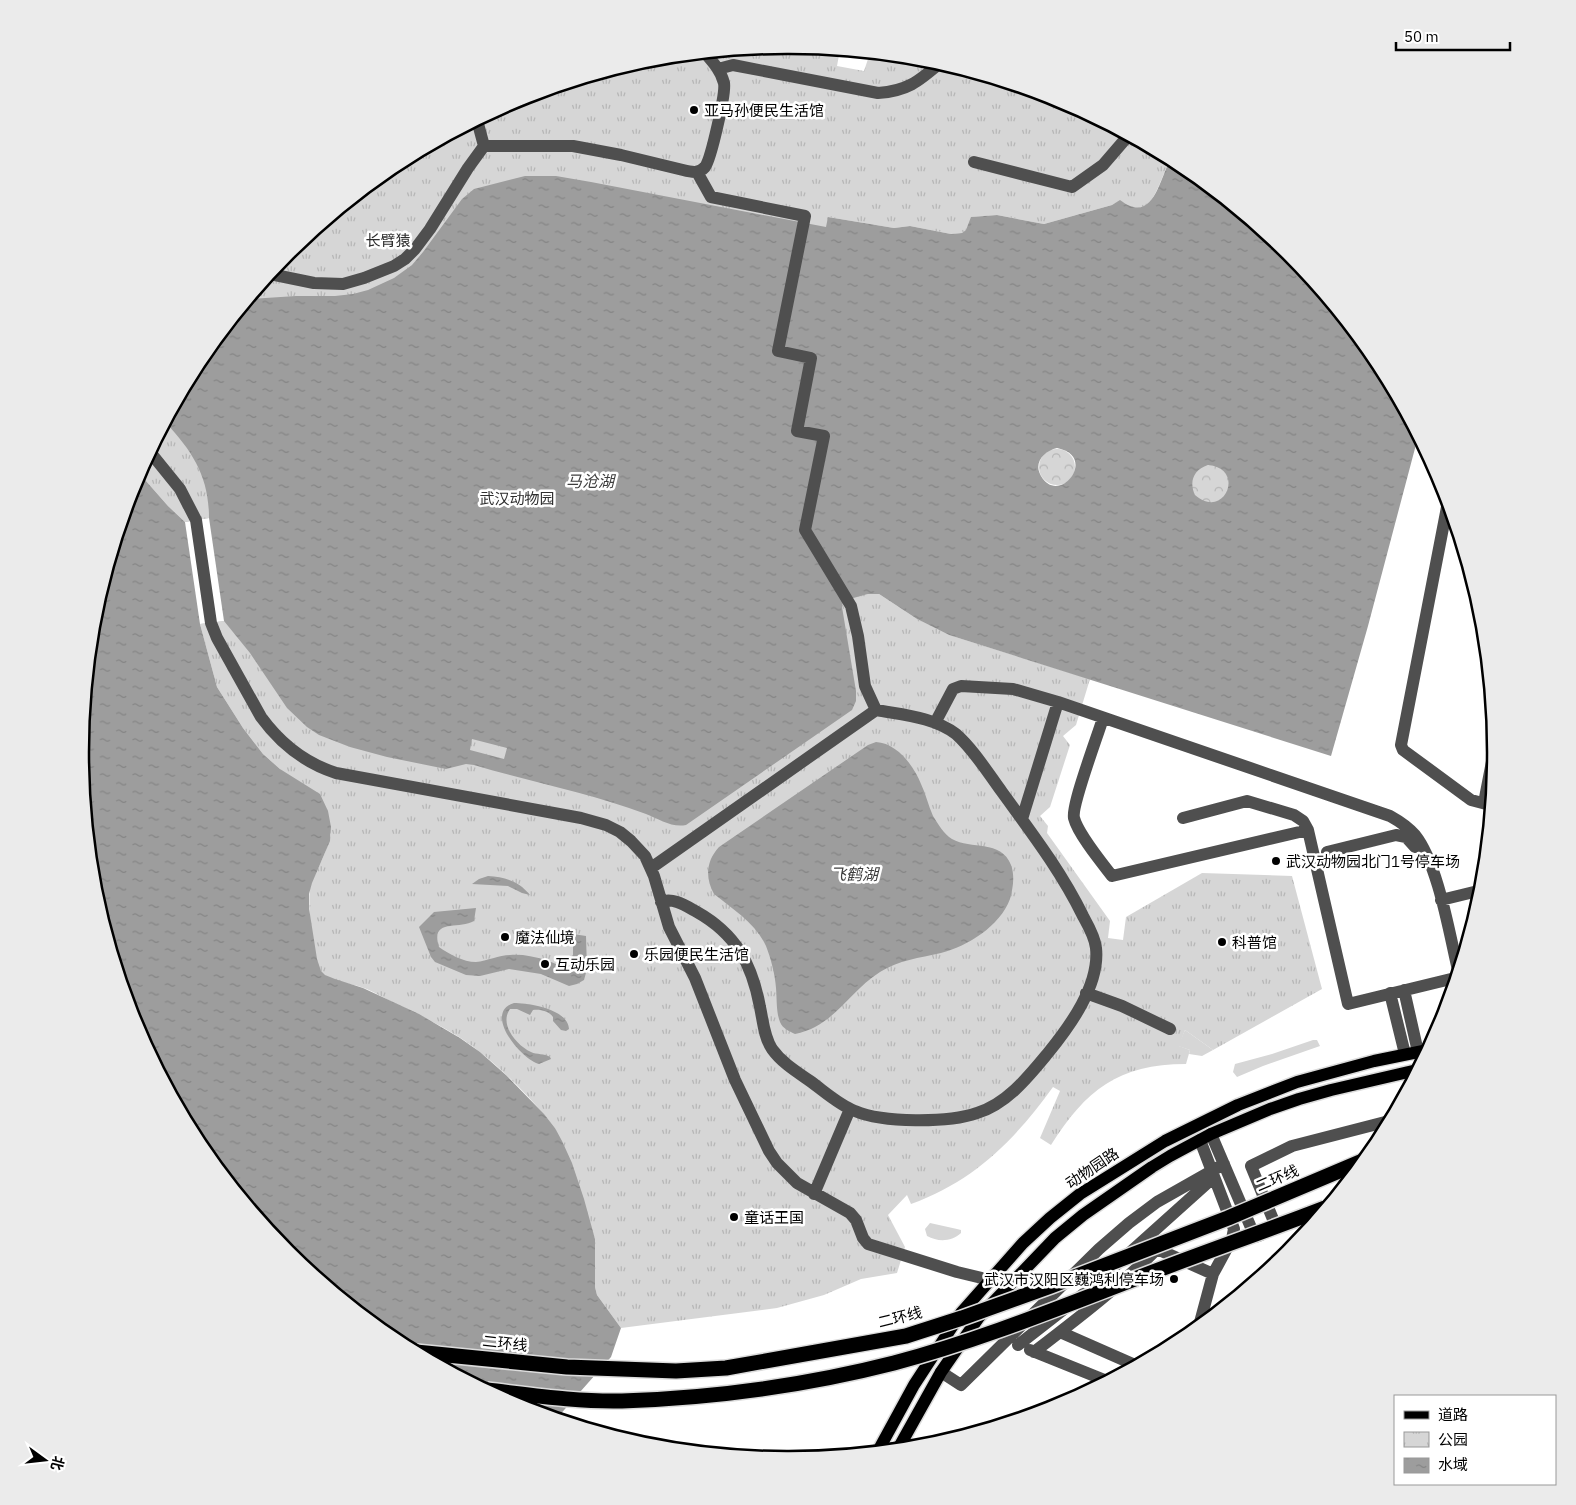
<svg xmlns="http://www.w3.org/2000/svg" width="1576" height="1505" viewBox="0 0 1576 1505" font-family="'IBM Plex Sans','Noto Sans SC',sans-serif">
<defs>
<pattern id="forest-crowns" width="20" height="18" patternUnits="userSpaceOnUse" patternTransform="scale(1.25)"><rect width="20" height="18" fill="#d6d6d6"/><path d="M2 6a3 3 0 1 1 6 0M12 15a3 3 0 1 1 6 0" fill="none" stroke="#b6b6b6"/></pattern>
<pattern id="park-tufts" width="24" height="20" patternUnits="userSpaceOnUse" patternTransform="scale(1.25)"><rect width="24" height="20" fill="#d6d6d6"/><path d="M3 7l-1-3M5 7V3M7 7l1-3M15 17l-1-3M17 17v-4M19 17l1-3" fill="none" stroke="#b6b6b6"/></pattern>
<pattern id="water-ripples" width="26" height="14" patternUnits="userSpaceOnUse" patternTransform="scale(1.25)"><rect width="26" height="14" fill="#9d9d9d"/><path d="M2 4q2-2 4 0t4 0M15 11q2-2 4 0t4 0" fill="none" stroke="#858585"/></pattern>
</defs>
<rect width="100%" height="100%" fill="#fff"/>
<path fill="#d6d6d6" d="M1185,1030L1213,1050L1202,1056L1189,1054L1190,1050L1178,1046Z
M1313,1040H1317L1320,1046L1263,1066L1237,1077L1233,1072L1235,1064L1272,1054Z
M930,1223L957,1229L961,1230V1233C951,1242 938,1242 927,1236L925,1229Z"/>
<path fill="url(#forest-crowns)" d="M1039 467a18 18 0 1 1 36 0a18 18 0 1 1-36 0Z
M1191 484a19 19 0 1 1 38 0a19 19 0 1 1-38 0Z"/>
<path fill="url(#park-tufts)" d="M788,45L831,49L839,55L837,66L864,71L870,53L926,59L1059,99L1171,159C1158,179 1154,226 1120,201L1112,205L1044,224L997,215L972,217L967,230L962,233L951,234L910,226L894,228L828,217L856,596L868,594H879L917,619L949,635L1090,679L1076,725L1063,736L1070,745L1050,807L1040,816L1048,826L1047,833L1110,921L1108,938L1123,940L1126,917L1202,873L1292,876L1322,989L1213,1050L1185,1030L1179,1046L1190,1050L1186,1064C1118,1064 1086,1090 1051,1145L1040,1138L1060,1091L1053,1087C1014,1141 974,1181 911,1204L907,1195L888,1215L905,1247L897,1273L861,1279L824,1295L777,1308L621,1328L597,1295L595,1287V1239L555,1128C530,1096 493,1059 459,1037C436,1023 412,1011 388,1000C379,995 370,990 361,987C350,983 325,981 320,970C313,955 306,899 311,884C318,867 327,852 331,834L280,769L263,754L243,728L217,687L200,624L185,522L168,506L139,473L200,359L288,252L395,164L518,99L650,59Z"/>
<path fill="url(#water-ripples)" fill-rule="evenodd" d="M1171,159L1181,164L1288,252L1376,360L1418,437L1368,626L1331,756L949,635L917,619L879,594H868L846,600L843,602L842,607L856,691V701L852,710L686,825C672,828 659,819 646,814C590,793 531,782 474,765L466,764L446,769L387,757L350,747L319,735L307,727L287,708L250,653L224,621L200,624L217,687L243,728L263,754L280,769L320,794L328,811L331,827L330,841L312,883L309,894V908L317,959L321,971L325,975L335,979L363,988L419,1014L460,1038L480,1052L506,1075L544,1114L555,1128L562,1141L572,1163L584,1199L595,1239V1287L597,1295L621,1328L611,1357L557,1418L517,1406L395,1341L288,1253L200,1145L134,1023L94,890L81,752L94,614L134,481L139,473L168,506L185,522L209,518C209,477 193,452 166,423L200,359L249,299L296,296H335L353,294L368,290L394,278L412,265L423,252L462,199L474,189L525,176H556L591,182L826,227L828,217L894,228L910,226L951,234L962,233L966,230L971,217L997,215L1044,224L1112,205L1120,200C1154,226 1159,178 1171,159ZM1057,448C1099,456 1059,507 1041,476C1033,463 1044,451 1057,448ZM1208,465C1246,468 1225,521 1195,495C1189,482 1193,470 1208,465ZM472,739L507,748L504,759L470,750Z
M876,742C897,743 914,766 921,784C926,794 928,805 933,816C938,824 944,834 952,839C971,850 1001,839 1011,865C1015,876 1013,888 1010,899C1000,926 968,946 941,953C919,958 899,960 880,972C848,992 835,1026 795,1034C789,1031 783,1029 780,1022C776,1012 777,999 776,988C775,974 771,959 766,946C756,924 733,909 714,894C705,878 706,861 719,847L868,745Z
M488,876C505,877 519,881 530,895L522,893L508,886L472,884L479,879Z
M476,908L474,921C458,930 430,918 439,947C449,954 463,962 476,962C487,961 499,955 510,955C530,953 554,962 571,971L573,968V934L586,936L587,969L584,980L577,984L569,986L541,974L509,969L480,976L466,975L435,962L431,957L419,927L434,912Z
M514,1003C529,1003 568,1009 569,1029L566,1031L561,1030L553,1021V1017C549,1011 540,1009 533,1010L530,1015L517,1009H510C499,1024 516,1045 531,1052C537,1055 544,1053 550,1057L551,1059L539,1064C522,1060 482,1013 514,1003Z"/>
<path fill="#fff" d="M209,518L224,621L200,624L185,522Z"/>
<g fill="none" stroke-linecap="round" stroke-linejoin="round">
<defs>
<path id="major" d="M898,1449L941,1372L979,1317L1055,1238L1083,1215L1152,1167L1170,1156L1211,1134L1270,1109L1299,1099L1331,1090L1417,1070
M878,1451L914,1385L961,1313L1023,1243L1050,1218L1080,1194L1165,1141L1238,1105L1297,1082L1374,1061L1428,1050"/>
</defs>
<use href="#major" stroke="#dbdbdb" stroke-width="15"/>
<path stroke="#4f4f4f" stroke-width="12" d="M718,69L733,65L878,93C907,91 918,82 940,63
M477,120L484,146
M974,162L1072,187L1103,165L1128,136
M697,172L711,197L805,216L778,351L811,358L797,431L824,436L805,530L851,606L858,636L865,686L876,710
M270,274L314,283L343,284L364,278L394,266L405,259L415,249L430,229L468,168L484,146H573L621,155L683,170C691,172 699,174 705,167C711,159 726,93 724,83C721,71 713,62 705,53
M150,452L180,489L196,520L211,623L217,638L261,717C280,743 305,763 336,773L581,818L606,825L620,832L631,841L645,856L654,876L669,927L695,978L735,1080L769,1151L777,1163L797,1183L850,1213L856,1220L863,1238L868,1244L957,1272L990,1280
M1448,502L1401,745L1403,750L1471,800L1490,805
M1103,718C1098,735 1071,806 1074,818C1078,834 1102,863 1112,876L1308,830
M935,723L953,689L961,686L1013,689L1058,702L1390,816C1399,821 1408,827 1415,835C1438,864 1449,932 1458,970
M1484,803L1495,746
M1183,818L1247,801L1294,815L1303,821L1308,830L1348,1004L1455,978
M1022,819L1058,702
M1327,852L1396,835L1406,837L1415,847
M651,868L876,710C903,715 934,717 956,734C974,750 988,773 1002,792C1031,832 1061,871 1083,916C1088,925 1095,937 1096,948C1100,985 1070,1026 1048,1053C1029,1076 1007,1104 977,1113C948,1123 883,1123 855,1111C839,1105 824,1091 810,1081C797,1072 782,1063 772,1049C764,1037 763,1021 760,1007C752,964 736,934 697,912C686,906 673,897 661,902
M1441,900L1482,890
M1404,990L1418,1052
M1086,993L1122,1006L1170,1029
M1390,993L1405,1054
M1211,1134L1255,1237L1261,1235
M814,1194L850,1109
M1277,1229L1251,1166L1292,1146L1389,1121
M1199,1326L1213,1274L1232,1239L1234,1229L1200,1140
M1060,1332L1135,1365
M1018,1345L1086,1292L1214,1177
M1030,1350L1107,1381
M1034,1352C1077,1319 1119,1287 1157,1249L1213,1274
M941,1372L961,1385L1099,1249L1129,1223L1157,1202L1224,1164"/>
<use href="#major" stroke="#000" stroke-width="12"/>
<defs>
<path id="highway-bridge" d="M416,1352L567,1367L676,1371L726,1368L906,1336L962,1318L1051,1286L1228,1218L1365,1160
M487,1390C531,1395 577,1402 622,1401C714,1398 804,1386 894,1363C985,1339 1073,1302 1161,1269C1216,1248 1271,1229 1325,1208"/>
</defs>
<use href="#highway-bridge" stroke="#dbdbdb" stroke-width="18" stroke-linecap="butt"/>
<use href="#highway-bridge" stroke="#000" stroke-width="15"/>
</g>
<g fill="#000" stroke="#fff" stroke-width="2">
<circle cx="694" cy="110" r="5"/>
<circle cx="1276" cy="861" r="5"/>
<circle cx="505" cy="937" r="5"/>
<circle cx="1222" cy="942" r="5"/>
<circle cx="634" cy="954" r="5"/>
<circle cx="545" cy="964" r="5"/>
<circle cx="734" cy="1217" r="5"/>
<circle cx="1174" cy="1279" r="5"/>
</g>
<g text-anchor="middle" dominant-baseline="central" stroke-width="5" stroke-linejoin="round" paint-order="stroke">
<g font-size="15" fill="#000" stroke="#fff" text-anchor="start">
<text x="704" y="110">亚马孙便民生活馆</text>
<text x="1286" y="861">武汉动物园北门1号停车场</text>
<text x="515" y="937">魔法仙境</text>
<text x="1232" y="942">科普馆</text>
<text x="644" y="954">乐园便民生活馆</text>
<text x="555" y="964">互动乐园</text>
<text x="744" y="1217">童话王国</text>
<text x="1164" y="1279" text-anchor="end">武汉市汉阳区巍鸿利停车场</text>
</g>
<g font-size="15" fill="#2d2d2d" stroke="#fff">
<text x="388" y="240">长臂猿</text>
<text x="517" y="498">武汉动物园</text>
</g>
<g font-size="15" fill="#000" stroke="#fff">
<text transform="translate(1092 1168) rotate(-34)">动物园路</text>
<text transform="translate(1277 1178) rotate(-23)">二环线</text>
<text transform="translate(900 1317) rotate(-14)">二环线</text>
<text transform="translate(505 1343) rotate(6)">二环线</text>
</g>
<g font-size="16" font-style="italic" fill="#3e3e3e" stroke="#fff">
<text x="590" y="481">马沧湖</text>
<text x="854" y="874">飞鹤湖</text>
</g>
</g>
<path d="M0 0H1576V1505H0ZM787 54H789A698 698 0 0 1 1487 752V753A698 698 0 0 1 789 1451H787A698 698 0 0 1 89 753V752A698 698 0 0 1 787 54Z" fill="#ebebeb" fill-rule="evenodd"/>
<path fill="none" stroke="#000" stroke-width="2.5" d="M787 54H789A698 698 0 0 1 1487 752V753A698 698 0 0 1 789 1451H787A698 698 0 0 1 89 753V752A698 698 0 0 1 787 54Z"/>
<rect x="1394" y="1395" width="162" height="90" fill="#ffffff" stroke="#999999"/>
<rect x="1404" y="1411" width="25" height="8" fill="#000000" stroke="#999999"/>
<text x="1438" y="1420" font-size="15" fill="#000000">道路</text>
<rect x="1404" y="1432" width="25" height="15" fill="url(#park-tufts)" stroke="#999999"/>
<text x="1438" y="1445" font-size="15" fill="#000000">公园</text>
<rect x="1404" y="1458" width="25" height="15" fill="url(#water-ripples)" stroke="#999999"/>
<text x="1438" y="1470" font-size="15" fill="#000000">水域</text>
<g transform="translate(45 1460) rotate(105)" stroke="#ffffff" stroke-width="4" paint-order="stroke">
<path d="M0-4L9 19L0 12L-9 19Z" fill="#000000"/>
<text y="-8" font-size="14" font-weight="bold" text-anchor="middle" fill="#000000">北</text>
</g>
<path d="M1396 42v8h114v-8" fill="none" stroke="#000000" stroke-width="2.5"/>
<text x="1404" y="42" font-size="15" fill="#000000" stroke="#ffffff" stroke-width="4" paint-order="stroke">50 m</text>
</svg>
